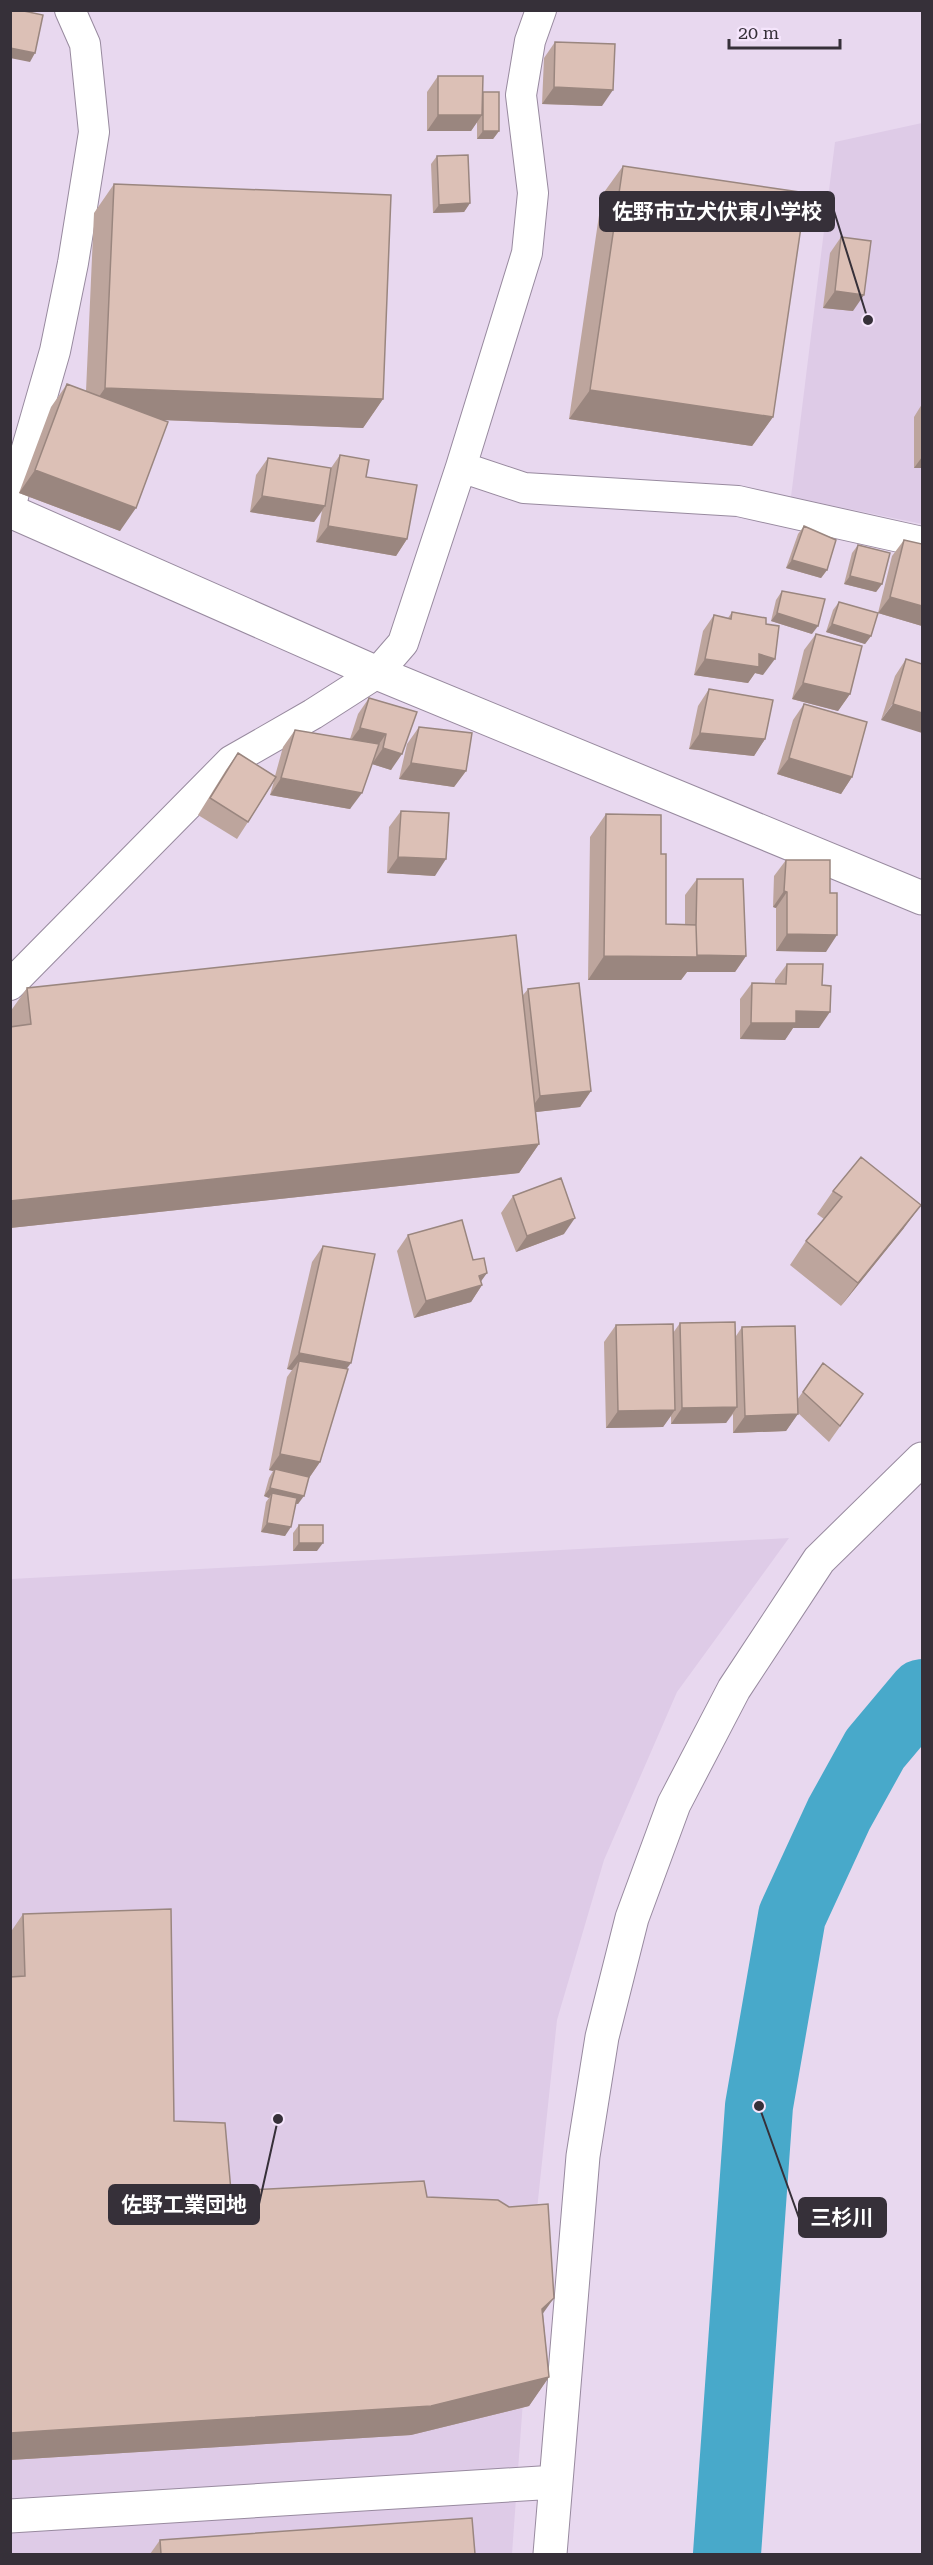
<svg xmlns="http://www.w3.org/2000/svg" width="933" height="2565" viewBox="0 0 933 2565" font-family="'Roboto Serif','Noto Sans JP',serif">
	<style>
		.built { fill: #decbe7 }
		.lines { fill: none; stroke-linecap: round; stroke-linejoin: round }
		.river { stroke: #48a9ca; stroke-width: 68 }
		.street-casing { stroke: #988a9f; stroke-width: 32 }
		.secondary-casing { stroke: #988a9f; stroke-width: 35 }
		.street { stroke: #fff; stroke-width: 30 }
		.secondary { stroke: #fff; stroke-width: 33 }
		.wall { fill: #bda59d }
		.shaded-wall { fill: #9a867f }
		.building { fill: #dcc0b6; stroke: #9a867f; stroke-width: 1.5 }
		.leader { fill: none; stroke: #363039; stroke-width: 2 }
		.callout-dot { fill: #363039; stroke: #f5e5fc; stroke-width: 2 }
		.callout { fill: #363039; stroke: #363039; stroke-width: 2 }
		.callout-label { font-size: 21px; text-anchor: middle; font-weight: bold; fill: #fff }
	</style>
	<rect width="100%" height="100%" fill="#e8d8ef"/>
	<path class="built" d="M922,123V524L791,497L835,142Z
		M789,1538L677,1692L604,1860L557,2020L536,2219L512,2554H11V1579Z"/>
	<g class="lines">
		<path class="river" d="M727,2554L759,2106L792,1916L839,1814L875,1749L922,1693"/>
		<defs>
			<path id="street" d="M461,467L524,488L738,501L922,542
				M10,507L55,351L73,263L94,132L85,44L70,10
				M10,985L231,761L313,714L377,673L403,643L461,467L527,253L533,193L521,95L530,41L541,10"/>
			<path id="secondary" d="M10,511L377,673L922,898
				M556,2482L583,2156L602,2037L632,1918L674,1804L734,1689L819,1560L922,1459
				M10,2516L556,2482L550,2554"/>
		</defs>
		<use href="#street" class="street-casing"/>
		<use href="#secondary" class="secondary-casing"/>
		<use href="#street" class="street"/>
		<use href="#secondary" class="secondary"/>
	</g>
	<path class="wall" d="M555,42L602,106L542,104L544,58Z
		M438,76L482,92L499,131L493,139H477V122L471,131H427V92Z
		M437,156L470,203L464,212L433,213L431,164Z
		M623,166L773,417L752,446L569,419L602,195Z
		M114,184L383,399L363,428L165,420L120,531L19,493L51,407L67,384L86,391L94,213Z
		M841,237L853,311L823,308L830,253Z
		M922,404V468H914V417Z
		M340,455L366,477L407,539L396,556L316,542L322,511L314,522L250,512L256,475L268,458L331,468Z
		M804,526L827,570L821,578L786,568L798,534Z
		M904,540L922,626L878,613L892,556Z
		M858,545L882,584L876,592L844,584L852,553Z
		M782,591L812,634L771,621L776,600Z
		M839,602L871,636L865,644L826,632L833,610Z
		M732,612L763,675L755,673L748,683L694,675L703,631L714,615L728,618Z
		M816,634L850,694L838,711L792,699L804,650Z
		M906,659L922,664L881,720L895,676Z
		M709,689L765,739L754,756L689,749L698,706Z
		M369,698L417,712L391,770L372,764L350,809L270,795L274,781L248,822L237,839L198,815L226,770L238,753L275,776L283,747L295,730L350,739L358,714Z
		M804,704L852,777L841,794L777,774L793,720Z
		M419,727L466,771L454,787L399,779L407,744Z
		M401,811L435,876L387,873L389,827Z
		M606,814L661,854L666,924L685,925V895L697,879L746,956L735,972H687L681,980H588L590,837Z
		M786,860L830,893L826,952L776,951V908L773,907L774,876Z
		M787,964L819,1028H793L785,1040L740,1039V999L752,983H775V980Z
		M27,988L523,995L528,989L591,1091L580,1107L536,1112L539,1144L519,1173L10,1228V1012Z
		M833,1191L904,1228L841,1306L790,1265L806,1241L824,1219L817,1214Z
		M513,1196L564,1234L516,1252L501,1213Z
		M408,1235L473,1260L482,1285L471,1302L414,1318L397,1251Z
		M323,1246L346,1368L320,1462L309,1478L298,1504H295L285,1536L261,1532L266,1502L269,1498L264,1496L269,1478L273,1471L269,1470L287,1377L292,1370L287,1369L312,1262Z
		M680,1323L736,1336L742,1327L797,1400L823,1363L863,1394L829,1442L798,1413L786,1431L733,1433V1414L726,1423L671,1424V1416L663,1427L606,1428L604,1342L616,1325L673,1333Z
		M299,1525L317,1551H293V1533Z
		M23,1914L174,2121L231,2191L427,2197L543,2314L549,2377L529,2406L411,2435L10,2460V1933Z
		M160,2540L475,2554H150Z"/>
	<path class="shaded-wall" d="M10,48L35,53L30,62L10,58Z
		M554,87L613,90L602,106L542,104Z
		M438,115H482L471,131H427Z
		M483,131H499L493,139H477Z
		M470,203L464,212L433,213L439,205Z
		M835,291L864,295L853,311L823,308Z
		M105,388L383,399L363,428L85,417Z
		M590,390L773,417L752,446L569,419Z
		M922,457V468H914Z
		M35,470L136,508L120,531L19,493Z
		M262,496L325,506L314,522L250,512Z
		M328,526L407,539L396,556L316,542Z
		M792,560L827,570L821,578L786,568Z
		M850,576L882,584L876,592L844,584Z
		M890,597L922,606V626L878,613Z
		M777,613L818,626L812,634L771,621Z
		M832,624L871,636L865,644L826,632Z
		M759,654L775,659L763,675L755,673L748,683L694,675L705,659Z
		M803,683L850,694L838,711L792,699Z
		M893,704L922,713V733L881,720Z
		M360,728L386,734L375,750L348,744Z
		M700,733L765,739L754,756L689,749Z
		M383,748L402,754L391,770L372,764Z
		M789,758L852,777L841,794L777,774Z
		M411,763L466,771L454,787L399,779Z
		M281,778L362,793L350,809L270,795Z
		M398,857L446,859L435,876L387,873Z
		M784,891L787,892L776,908L773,907Z
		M787,934L837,935L826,952L776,951Z
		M695,955L746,956L735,972H687L681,980H588L604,956Z
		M796,1011L830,1012L819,1028H793L785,1040L740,1039L751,1023Z
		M591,1091L580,1107L528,1113L540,1096Z
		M539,1144L519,1173L10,1228V1201Z
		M921,1205L904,1228L841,1306L858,1283Z
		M575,1218L564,1234L516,1252L527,1236Z
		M487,1273L477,1287L482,1285L471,1302L414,1318L426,1301Z
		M299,1353L351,1363L339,1379L299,1361L292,1370L287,1369Z
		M737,1407L726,1423L671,1424L682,1408Z
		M675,1410L663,1427L606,1428L618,1411Z
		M798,1414L786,1431L733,1433L745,1416Z
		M280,1454L320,1462L309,1478L275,1469L273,1471L269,1470Z
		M270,1488L304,1496L298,1504L271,1498L272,1493L269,1498L264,1496Z
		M267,1523L291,1527L285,1536L261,1532Z
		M299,1543H323L317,1551H293Z
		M554,2298L534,2326L542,2309Z
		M549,2377L529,2406L411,2435L10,2460V2433Z"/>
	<path class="building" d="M10,10H19L43,15L35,53L10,48Z
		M555,42L615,44L613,90L554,87Z
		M438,76H483L482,115H438Z
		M483,92H499V131H483Z
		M468,155L470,203L439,205L437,156Z
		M623,166L806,193L773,417L590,390Z
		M114,184L391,195L383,399L105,388Z
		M841,237L871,241L864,295L835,291Z
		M67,384L168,422L136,508L35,470Z
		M340,455L369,460L366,477L417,485L407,539L328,526Z
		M268,458L331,468L325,506L262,496Z
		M804,526L836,540L827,570L792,560Z
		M904,540L922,544V606L890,597Z
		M858,545L890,553L882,584L850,576Z
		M782,591L825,599L818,626L777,613Z
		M839,602L878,613L871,636L832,624Z
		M732,612L766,618V624L779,626L775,659L759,654V667L705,659L714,615L731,619Z
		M816,634L862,646L850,694L803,683Z
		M906,659L922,664V713L893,704Z
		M709,689L773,700L765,739L700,733Z
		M369,698L417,712L402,754L383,748L386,734L360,728Z
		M804,704L867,722L852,777L789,758Z
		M419,727L472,733L466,771L411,763Z
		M295,730L379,744L362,793L281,778Z
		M238,753L276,777L248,822L210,798Z
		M401,811L449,813L446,859L398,857Z
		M606,814L661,815V854H666V924L696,925L697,957L604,956Z
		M786,860H830V893H837V935L787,934V892L784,891Z
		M697,879H743L746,956L697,955L696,925Z
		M516,935L539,1144L10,1201V1027L31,1024L27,988Z
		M787,964H823L822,985L831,986L830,1012L796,1011V1023H751L752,983L786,984Z
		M579,983L591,1091L540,1096L528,989Z
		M861,1157L921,1205L858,1283L806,1241L842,1197L833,1191Z
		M561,1178L575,1218L527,1236L513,1196Z
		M462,1220L473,1260L484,1258L487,1273L479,1276L482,1285L426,1301L408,1235Z
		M323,1246L375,1254L351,1363L299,1353Z
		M735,1322L737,1407L682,1408L680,1323Z
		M673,1324L675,1410L618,1411L616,1325Z
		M795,1326L798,1414L745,1416L742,1327Z
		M299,1361L348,1369L320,1462L280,1454Z
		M823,1363L863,1394L840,1426L803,1392Z
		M275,1469L309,1477L304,1496L270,1488Z
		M272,1493L297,1498L291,1527L267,1523Z
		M299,1525H323V1543H299Z
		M171,1909L174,2121L225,2123L231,2191L424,2181L427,2197L498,2200L509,2207L548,2204L554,2298L542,2309L549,2377L431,2406L10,2433V1977L25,1976L23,1914Z
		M472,2518L475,2554H161L160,2540Z"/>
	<path class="leader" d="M868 320L834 211M278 2119L259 2204M759 2106L799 2218"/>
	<g class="callout-dot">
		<circle cx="868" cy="320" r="6"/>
		<circle cx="278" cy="2119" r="6"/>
		<circle cx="759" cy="2106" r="6"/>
	</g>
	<g class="callout">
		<rect x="600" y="192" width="234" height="39" rx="6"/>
		<rect x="109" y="2185" width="150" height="39" rx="6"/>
		<rect x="799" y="2198" width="87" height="39" rx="6"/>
	</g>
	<g class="callout-label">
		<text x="717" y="219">佐野市立犬伏東小学校</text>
		<text x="184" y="2212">佐野工業団地</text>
		<text x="842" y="2225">三杉川</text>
	</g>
	<rect width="933" height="2565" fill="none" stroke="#363039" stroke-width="24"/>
	<path d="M729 39v9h111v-9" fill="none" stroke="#363039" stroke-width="3"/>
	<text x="738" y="39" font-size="18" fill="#363039" stroke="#f5e5fc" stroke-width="4.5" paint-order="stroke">20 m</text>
</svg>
